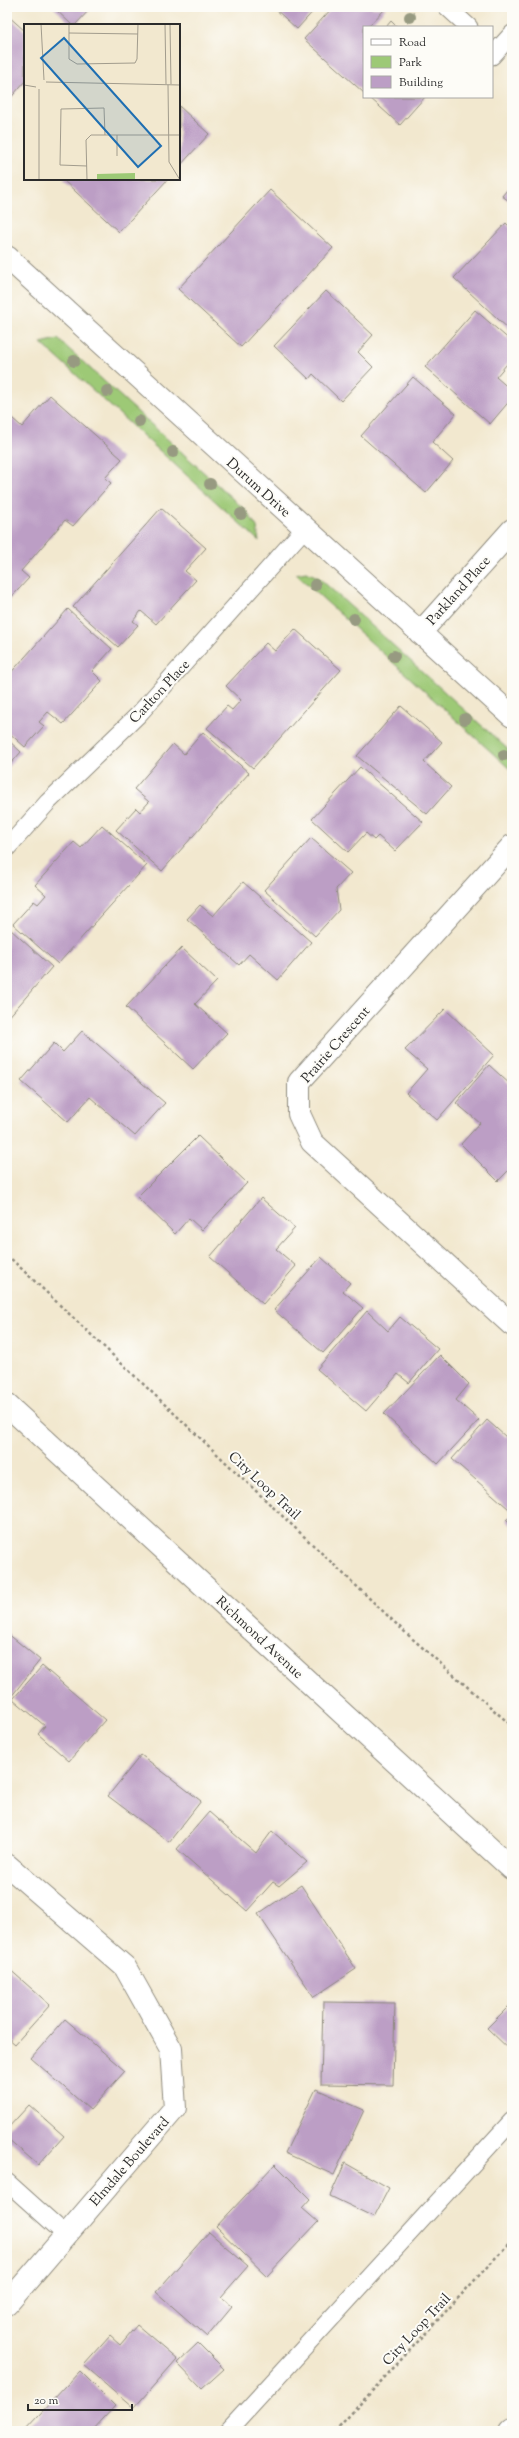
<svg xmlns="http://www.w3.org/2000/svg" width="519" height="2438" viewBox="0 0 519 2438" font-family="'Sorts Mill Goudy',serif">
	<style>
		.green { fill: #9dc976; stroke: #647a50 }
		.building { fill: #bc9ec5 }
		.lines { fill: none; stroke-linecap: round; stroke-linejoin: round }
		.service-casing { stroke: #8e8a7d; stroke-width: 19 }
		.minor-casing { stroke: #8e8a7d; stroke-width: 24 }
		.secondary-casing { stroke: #8e8a7d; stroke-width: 24 }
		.path { stroke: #8e8a7d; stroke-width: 2.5; stroke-dasharray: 3 3; stroke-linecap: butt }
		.service { stroke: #fff; stroke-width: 17 }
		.minor { stroke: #fff; stroke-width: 22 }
		.secondary { stroke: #fff; stroke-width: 22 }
		.tree { fill: #979a81 }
		.labels { text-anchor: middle; stroke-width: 4; stroke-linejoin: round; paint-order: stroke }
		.street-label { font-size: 14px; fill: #2b2b2b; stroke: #fdfcf7 }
		.inset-road { fill: none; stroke: #a29c8d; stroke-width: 1 }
		.view { fill: #1f6fb2; fill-opacity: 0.15; stroke: #1f6fb2; stroke-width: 2 }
		.inset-edge { fill: none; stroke: #2b2b2b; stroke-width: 2 }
	</style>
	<rect width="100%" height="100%" fill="#fdfcf7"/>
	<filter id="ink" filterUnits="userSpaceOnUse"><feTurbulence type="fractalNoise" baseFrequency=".025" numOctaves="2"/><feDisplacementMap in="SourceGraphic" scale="8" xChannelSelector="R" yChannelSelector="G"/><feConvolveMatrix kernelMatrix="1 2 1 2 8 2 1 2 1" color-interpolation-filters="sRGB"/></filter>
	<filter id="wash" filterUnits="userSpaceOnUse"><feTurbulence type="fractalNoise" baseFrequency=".012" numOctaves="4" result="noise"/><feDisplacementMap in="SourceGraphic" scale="16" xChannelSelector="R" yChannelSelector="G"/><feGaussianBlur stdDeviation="0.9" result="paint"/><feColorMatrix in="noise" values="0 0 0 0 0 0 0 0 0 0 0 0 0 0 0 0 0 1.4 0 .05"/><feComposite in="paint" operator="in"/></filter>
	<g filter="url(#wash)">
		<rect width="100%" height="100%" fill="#f2e8cf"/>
		<path class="green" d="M58,339L247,512L257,527L259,541L41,343Z
			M306,572L318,577L512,753V771L296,574Z"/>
		<g id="blocks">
			<path class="building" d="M53,7H92L75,25H72Z
				M273,7H317L297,29Z
				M333,7L386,8L368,27H364V93L304,39Z
				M7,15L25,31V81L9,100Z
				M391,21L397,27H386Z
				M369,97H425L400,125Z
				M179,106L209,134L179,167Z
				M62,179H168L119,232Z
				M512,184V203L502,196Z
				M270,190L333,248L241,347L178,289Z
				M506,223L512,229V332L454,278Z
				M326,291L373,335L358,352L373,367L341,401L313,374L309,379L274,346Z
				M475,310L512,342V358L496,377L512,391V398L490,424L425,367Z
				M413,377L456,414L432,442L453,461L426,493L361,436Z
				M50,395L122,459L105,478L111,483L73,526L65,520L21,571L29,578L7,602V424L12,418L22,427Z
				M161,508L206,548L185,571L196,580L156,624L141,611L133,621L138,625L118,647L73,607Z
				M68,609L112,649L92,671L102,681L63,724L48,712L39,722L44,726L25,747L7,731V677Z
				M295,629L341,670L253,768L207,728L227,706L232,710L241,700L226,686L266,643L275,651Z
				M401,706L442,742L424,762L451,787L427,814L357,756Z
				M203,732L249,773L162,871L116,830L136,808L140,812L149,802L134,789L173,744L184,754Z
				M7,739L21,752L7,768Z
				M360,767L423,822L395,851L378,836L374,840L366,833L348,852L312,819Z
				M102,825L147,865L58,964L13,924L34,901L38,904L46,895L35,885L74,842L81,848Z
				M311,838L351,873L336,889L339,910L315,936L264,890Z
				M243,882L311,942L278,980L249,954L239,965L187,919L200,905L213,916Z
				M10,929L52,967L7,1019V933Z
				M182,948L217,981L195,1004L227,1033L193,1069L126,1007Z
				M445,1009L494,1055L437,1120L406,1093L427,1069L405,1050Z
				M82,1031L165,1103L135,1136L90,1097L68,1122L21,1081L54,1043L63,1052Z
				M489,1065L512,1086V1167L498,1181L461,1144L480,1123L456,1103Z
				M198,1136L247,1183L202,1230L189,1218L175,1234L137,1197Z
				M261,1198L295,1228L276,1249L296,1266L263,1304L210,1257Z
				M321,1257L350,1283L343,1291L363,1308L323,1353L274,1310Z
				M367,1311L388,1331L400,1317L438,1349L409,1383L398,1374L366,1411L317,1369Z
				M440,1355L469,1384L456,1400L479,1420L438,1464L384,1414Z
				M487,1420L506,1437L512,1431V1506L509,1509L452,1459Z
				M512,1515V1526L506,1520Z
				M7,1633L40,1660L11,1697L7,1693Z
				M42,1666L105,1720L69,1761L38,1734L45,1726L13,1699Z
				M141,1755L201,1801L169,1842L108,1796Z
				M209,1812L256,1853L272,1831L307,1862L279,1886L273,1882L247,1911L177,1849Z
				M301,1885L356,1969L314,1997L258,1914Z
				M7,1967L50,2005L15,2044L7,2037Z
				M323,2002L395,2003L393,2085L321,2084Z
				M512,2003V2052L487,2028Z
				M65,2019L125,2071L90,2110L31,2058Z
				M316,2089L364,2110L334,2175L285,2153Z
				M29,2105L64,2136L38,2165L7,2138V2129Z
				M345,2163L389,2188L374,2217L330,2196Z
				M275,2164L310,2199L302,2208L318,2222L267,2276L216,2227Z
				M209,2232L248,2266L221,2297L232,2307L207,2337L156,2292Z
				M137,2325L177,2359L134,2408L84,2365L110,2336L120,2345Z
				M198,2343L224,2369L202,2389L177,2363Z
				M80,2371L115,2406L92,2431H24Z"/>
		</g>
	</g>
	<g filter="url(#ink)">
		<use href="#blocks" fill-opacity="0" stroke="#8e8a7d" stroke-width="1"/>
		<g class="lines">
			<defs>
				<path id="service" d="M447,7L469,27
					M492,56L512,34
					M7,848L48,802L138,715L305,528
					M7,2182L66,2235
					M228,2431L512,2121"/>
				<path id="minor" d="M7,257L512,716
					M420,633L512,530
					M512,846L299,1082V1114L312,1142L512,1325
					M7,1865L125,1967L171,2049L175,2108L7,2304"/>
				<path id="secondary" d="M7,1405L512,1869
					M510,2431L512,2429"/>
			</defs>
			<use href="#service" class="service-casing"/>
			<use href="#minor" class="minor-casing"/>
			<use href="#secondary" class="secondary-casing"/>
			<path class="path" d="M7,1255L407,1634L512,1726
				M335,2431L512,2240"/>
			<use href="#service" class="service"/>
			<use href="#minor" class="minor"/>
			<use href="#secondary" class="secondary"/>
		</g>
		<g class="tree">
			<circle cx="410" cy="17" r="6"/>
			<circle cx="74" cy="361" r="6"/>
			<circle cx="107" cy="391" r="6"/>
			<circle cx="139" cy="421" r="6"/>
			<circle cx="173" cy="452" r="6"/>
			<circle cx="210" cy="484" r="6"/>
			<circle cx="241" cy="514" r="6"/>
			<circle cx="315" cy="585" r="6"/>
			<circle cx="354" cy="619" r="6"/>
			<circle cx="394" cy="656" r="6"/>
			<circle cx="465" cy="719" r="6"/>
			<circle cx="504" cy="755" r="6"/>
		</g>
	</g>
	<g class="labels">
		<g class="street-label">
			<text transform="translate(259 487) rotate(42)" y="5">Durum Drive</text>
			<text transform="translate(458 590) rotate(-48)" y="5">Parkland Place</text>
			<text transform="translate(159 691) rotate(-47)" y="5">Carlton Place</text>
			<text transform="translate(335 1044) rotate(-49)" y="5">Prairie Crescent</text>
			<text transform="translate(265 1485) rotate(43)" y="5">City Loop Trail</text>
			<text transform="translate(260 1637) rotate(43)" y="5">Richmond Avenue</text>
			<text transform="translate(129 2161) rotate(-49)" y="5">Elmdale Boulevard</text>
			<text transform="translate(416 2329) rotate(-47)" y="5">City Loop Trail</text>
		</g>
	</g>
	<g transform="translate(24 24)">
		<rect width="156" height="156" fill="#f2e8cf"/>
		<path d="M111,149V156H73V150Z" fill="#9dc976"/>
		<path class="inset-road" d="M17,0L20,56M45,0V35L53,40L111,39L113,35L114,0M141,0L142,60M146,0L147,60M45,9L114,10M22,58L156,61M0,61L12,63M144,61L145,138L156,156M15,65V156M93,132V111M63,142L36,141L37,85L80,84L81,111M63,156L62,116L67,111H156"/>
		<path class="view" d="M40,14L137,122L114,143L17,34Z"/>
		<rect width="156" height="156" class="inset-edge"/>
	</g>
	<rect width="519" height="2438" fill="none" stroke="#fdfcf7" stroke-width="24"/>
	<rect x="363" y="26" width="130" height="72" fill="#fdfcf7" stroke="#a9a8a5"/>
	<rect x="371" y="39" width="20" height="6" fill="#ffffff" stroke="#a9a8a5"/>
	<text x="399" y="46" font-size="12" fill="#2b2b2b">Road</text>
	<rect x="371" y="56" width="20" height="12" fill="#9dc976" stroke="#a9a8a5"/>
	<text x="399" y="66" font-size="12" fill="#2b2b2b">Park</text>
	<rect x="371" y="76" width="20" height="12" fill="#bc9ec5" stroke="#a9a8a5"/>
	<text x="399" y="86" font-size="12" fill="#2b2b2b">Building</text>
	<path d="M28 2404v6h104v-6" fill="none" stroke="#2b2b2b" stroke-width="2"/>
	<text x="34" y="2404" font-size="12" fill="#2b2b2b" stroke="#fdfcf7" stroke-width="3" paint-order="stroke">20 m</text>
</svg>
